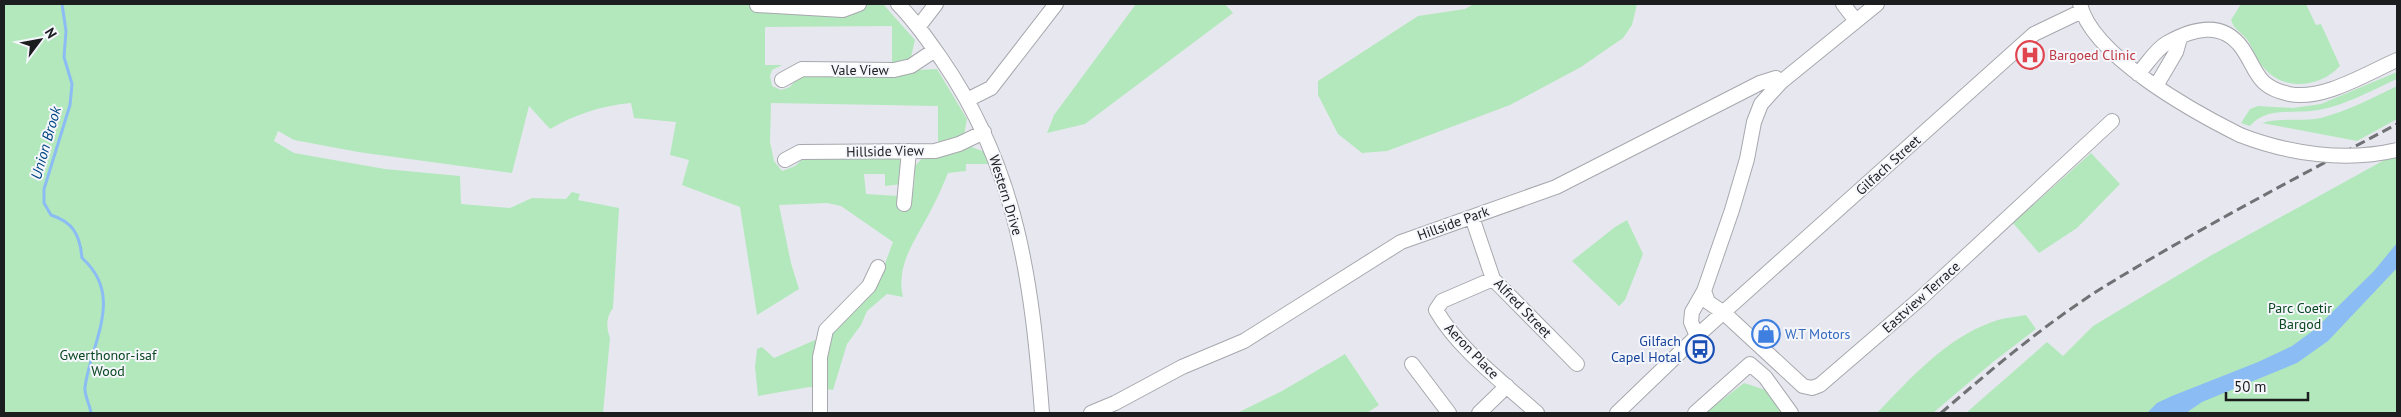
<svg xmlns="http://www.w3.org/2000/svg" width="2401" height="417" viewBox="0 0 2401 417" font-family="'PT Sans',sans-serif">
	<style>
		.green { fill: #b3e8bc }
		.water { fill: #8bbcf4 }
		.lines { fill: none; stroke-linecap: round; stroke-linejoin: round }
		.stream { stroke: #8bbcf4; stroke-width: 3 }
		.minor-casing { stroke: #a7a8ae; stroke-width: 16 }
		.minor { stroke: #fff; stroke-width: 14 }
		.rail { stroke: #707175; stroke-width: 3; stroke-dasharray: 10 5; stroke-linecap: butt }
		.minor-bridge-casing { stroke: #a7a8ae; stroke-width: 16; stroke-linecap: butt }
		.minor-bridge { stroke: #fff; stroke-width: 14 }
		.labels { text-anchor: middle; stroke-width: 4; stroke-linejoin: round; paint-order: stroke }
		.health-label { font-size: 14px; fill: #be3a42; stroke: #f5f6fc; text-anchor: start }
		.street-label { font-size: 14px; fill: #1c1d1f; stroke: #f5f6fc }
		.park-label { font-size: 14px; fill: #0a4820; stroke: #f5f6fc }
		.shop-label { font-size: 14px; fill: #366cbe; stroke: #f5f6fc; text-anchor: start }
		.transit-label { font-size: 14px; fill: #164399; stroke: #f5f6fc; text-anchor: end }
		.water-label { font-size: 15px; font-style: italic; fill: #004683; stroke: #f5f6fc }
	</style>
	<rect width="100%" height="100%" fill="#e7e8ef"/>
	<path class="green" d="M4,4H753L846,14L867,5L883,4L915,40L911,57L904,63L892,64V26L765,27V65H782L772,70L770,76L772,86L781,90L790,87L799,76L937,69L967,119L964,135L938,142V106L771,103L770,142L774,161L782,171L795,166L808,154H894L902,160V184L885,186V174H864L866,194L899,196L914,188L915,166L926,154L952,153L969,146L985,152L990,164H966V171L948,173C943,185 938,197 932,208C918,237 895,263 903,297L887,294L867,311L861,325L847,344L833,390L809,387L758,396L755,367L757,349L762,347L774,358L815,340L827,347L831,330L880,277L893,242L841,206L827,203L779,205L791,263L799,289L757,315L740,207L682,185L689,160L670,155L676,122L634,118L631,103C601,106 576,114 550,129L529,106L512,173L358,152L294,140L278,131L274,141L294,153L385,169L460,176L461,204L510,208L532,198L566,199L572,192L580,194L578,200L619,208L613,308C606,317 606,327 610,338L603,413H4Z
		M1136,4H1225L1233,13L1085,124L1047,133L1054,115Z
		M1474,4H1637L1632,25L1623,38L1581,67L1510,105L1387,151L1362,153L1338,134L1318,95V81L1418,16L1465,9Z
		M2241,4H2306L2316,25L2321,24L2340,66C2321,87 2284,92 2264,68C2256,60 2254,50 2248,41C2243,33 2234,30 2231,20Z
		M2397,72V79C2370,91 2341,108 2311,111C2289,113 2265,108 2250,126L2241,123L2250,109L2258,106L2293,108L2321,104Z
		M2397,86V119L2357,141L2262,123C2281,117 2301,122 2321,118C2347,111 2373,98 2397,86Z
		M2091,153L2120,184L2077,228L2039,253L2013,223Z
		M2397,153V413H1966L2047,342L2063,356L2093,326L2210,256Z
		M1627,220L1643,254L1625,300L1619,306L1572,261L1615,227Z
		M2026,315L2036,329L1993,362L1933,413H1877C1911,378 1945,339 1992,322C2002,318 2015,317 2026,315Z
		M1345,354L1379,405L1367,413H1237L1282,391Z
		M1744,383L1769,391L1785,413H1705Z"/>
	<path class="water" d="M2397,243V268L2328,341L2297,363L2202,402L2186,413H2147L2157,403L2172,396L2258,362L2292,346L2314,330L2374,271Z"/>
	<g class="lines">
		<path class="stream" d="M62,4L66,31L64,57L72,84L70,105L44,189V203L51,215C73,222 80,235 82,258C125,296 91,342 85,387C84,395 90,405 91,413"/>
		<defs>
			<path id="minor" d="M898,4C915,21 928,40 942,60C1018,170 1032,283 1042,413
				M1843,4L1856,21
				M2080,4C2092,56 2194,112 2240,135
				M757,5L843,10L859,4
				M919,26L936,4
				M2138,74C2147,64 2156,49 2167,43C2192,29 2222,20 2242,48C2258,71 2256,87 2289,94C2323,101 2367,73 2397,60
				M782,80L802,69L894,70L911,66L935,50
				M2156,86L2176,52L2180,38
				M967,100L991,88L1056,4
				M785,160L800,152L935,151L959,144L984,132
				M904,204L909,151
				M1472,217L1493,279L1577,364
				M1493,279L1442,301L1436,310C1458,349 1504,383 1537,413
				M1704,291L1708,302L1724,313L1803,386L1812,388L1820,385L1921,298L2112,121
				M1697,336L1691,322L1692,312L1704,291L1732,210L1747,159L1754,122L1761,104L1781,82L1877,4
				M1412,364L1449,413
				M820,413V357L826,330L869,286L878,267
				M1091,413L1115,403L1182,367L1244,341L1401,242L1556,187L1760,83L1776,78L1781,82
				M1479,413L1507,386
				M1617,413L1697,336L2034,34L2082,11
				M1695,413L1750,364L1765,377L1791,413"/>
		</defs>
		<use href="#minor" class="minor-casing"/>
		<use href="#minor" class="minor"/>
		<path class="rail" d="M1941,413C1992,369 2045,324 2102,288C2198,229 2298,177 2397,124"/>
		<defs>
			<path id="minor-bridge" d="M2240,135C2289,154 2345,162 2397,150"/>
		</defs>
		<use href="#minor-bridge" class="minor-bridge-casing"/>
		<use href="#minor-bridge" class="minor-bridge"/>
	</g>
	<defs>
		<symbol id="hospital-ring" viewBox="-11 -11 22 22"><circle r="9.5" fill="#f5f6fc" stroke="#e0444e" stroke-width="1.5"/><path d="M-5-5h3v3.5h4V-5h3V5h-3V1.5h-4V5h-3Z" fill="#e0444e"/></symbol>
		<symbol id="shop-ring" viewBox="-11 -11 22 22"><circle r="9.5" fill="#f5f6fc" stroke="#3f7fe0" stroke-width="1.5"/><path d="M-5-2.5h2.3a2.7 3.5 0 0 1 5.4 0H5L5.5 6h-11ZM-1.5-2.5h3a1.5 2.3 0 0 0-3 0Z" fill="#3f7fe0"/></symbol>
		<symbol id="bus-ring" viewBox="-11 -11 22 22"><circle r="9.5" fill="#f5f6fc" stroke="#1a4fb4" stroke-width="1.5"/><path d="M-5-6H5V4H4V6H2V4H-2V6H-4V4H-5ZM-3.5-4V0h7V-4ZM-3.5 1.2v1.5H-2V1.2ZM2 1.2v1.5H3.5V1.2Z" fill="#1a4fb4"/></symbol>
	</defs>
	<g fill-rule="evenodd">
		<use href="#hospital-ring" x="2014" y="39" width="32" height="32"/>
		<use href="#shop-ring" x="1750" y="318" width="32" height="32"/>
		<use href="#bus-ring" x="1684" y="333" width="32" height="32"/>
	</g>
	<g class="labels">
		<g class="health-label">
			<text x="2049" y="60">Bargoed Clinic</text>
		</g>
		<g class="street-label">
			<text x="860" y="75">Vale View</text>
			<text transform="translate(885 151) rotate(-1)" y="5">Hillside View</text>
			<text transform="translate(1888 165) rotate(-42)" y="5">Gilfach Street</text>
			<text transform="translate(1006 195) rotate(73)" y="5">Western Drive</text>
			<text transform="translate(1453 223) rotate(-20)" y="5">Hillside Park</text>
			<text transform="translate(1921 297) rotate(-42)" y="5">Eastview Terrace</text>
			<text transform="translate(1523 308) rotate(46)" y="5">Alfred Street</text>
			<text transform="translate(1472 351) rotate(46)" y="5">Aeron Place</text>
		</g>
		<g class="park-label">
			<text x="2300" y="313">Parc Coetir<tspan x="2300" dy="16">Bargod</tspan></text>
			<text x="108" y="360">Gwerthonor-isaf<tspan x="108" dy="16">Wood</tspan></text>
		</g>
		<g class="shop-label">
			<text x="1785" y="339">W.T Motors</text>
		</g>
		<g class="transit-label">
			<text x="1681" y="346">Gilfach<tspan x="1681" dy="16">Capel Hotal</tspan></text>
		</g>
		<g class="water-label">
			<text transform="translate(46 143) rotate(-74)" y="5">Union Brook</text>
		</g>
	</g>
	<rect width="2401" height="417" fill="none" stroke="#1c1d1f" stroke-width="10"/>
	<g transform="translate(40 40) rotate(58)" stroke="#f5f6fc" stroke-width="4" paint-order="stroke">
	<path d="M0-4L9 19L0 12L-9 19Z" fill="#1c1d1f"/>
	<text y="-8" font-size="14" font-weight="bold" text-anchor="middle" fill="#1c1d1f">N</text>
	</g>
	<path d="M2226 392v8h82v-8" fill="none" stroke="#1c1d1f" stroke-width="2.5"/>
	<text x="2234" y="392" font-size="15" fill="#1c1d1f" stroke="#f5f6fc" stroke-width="4" paint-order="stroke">50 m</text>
</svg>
